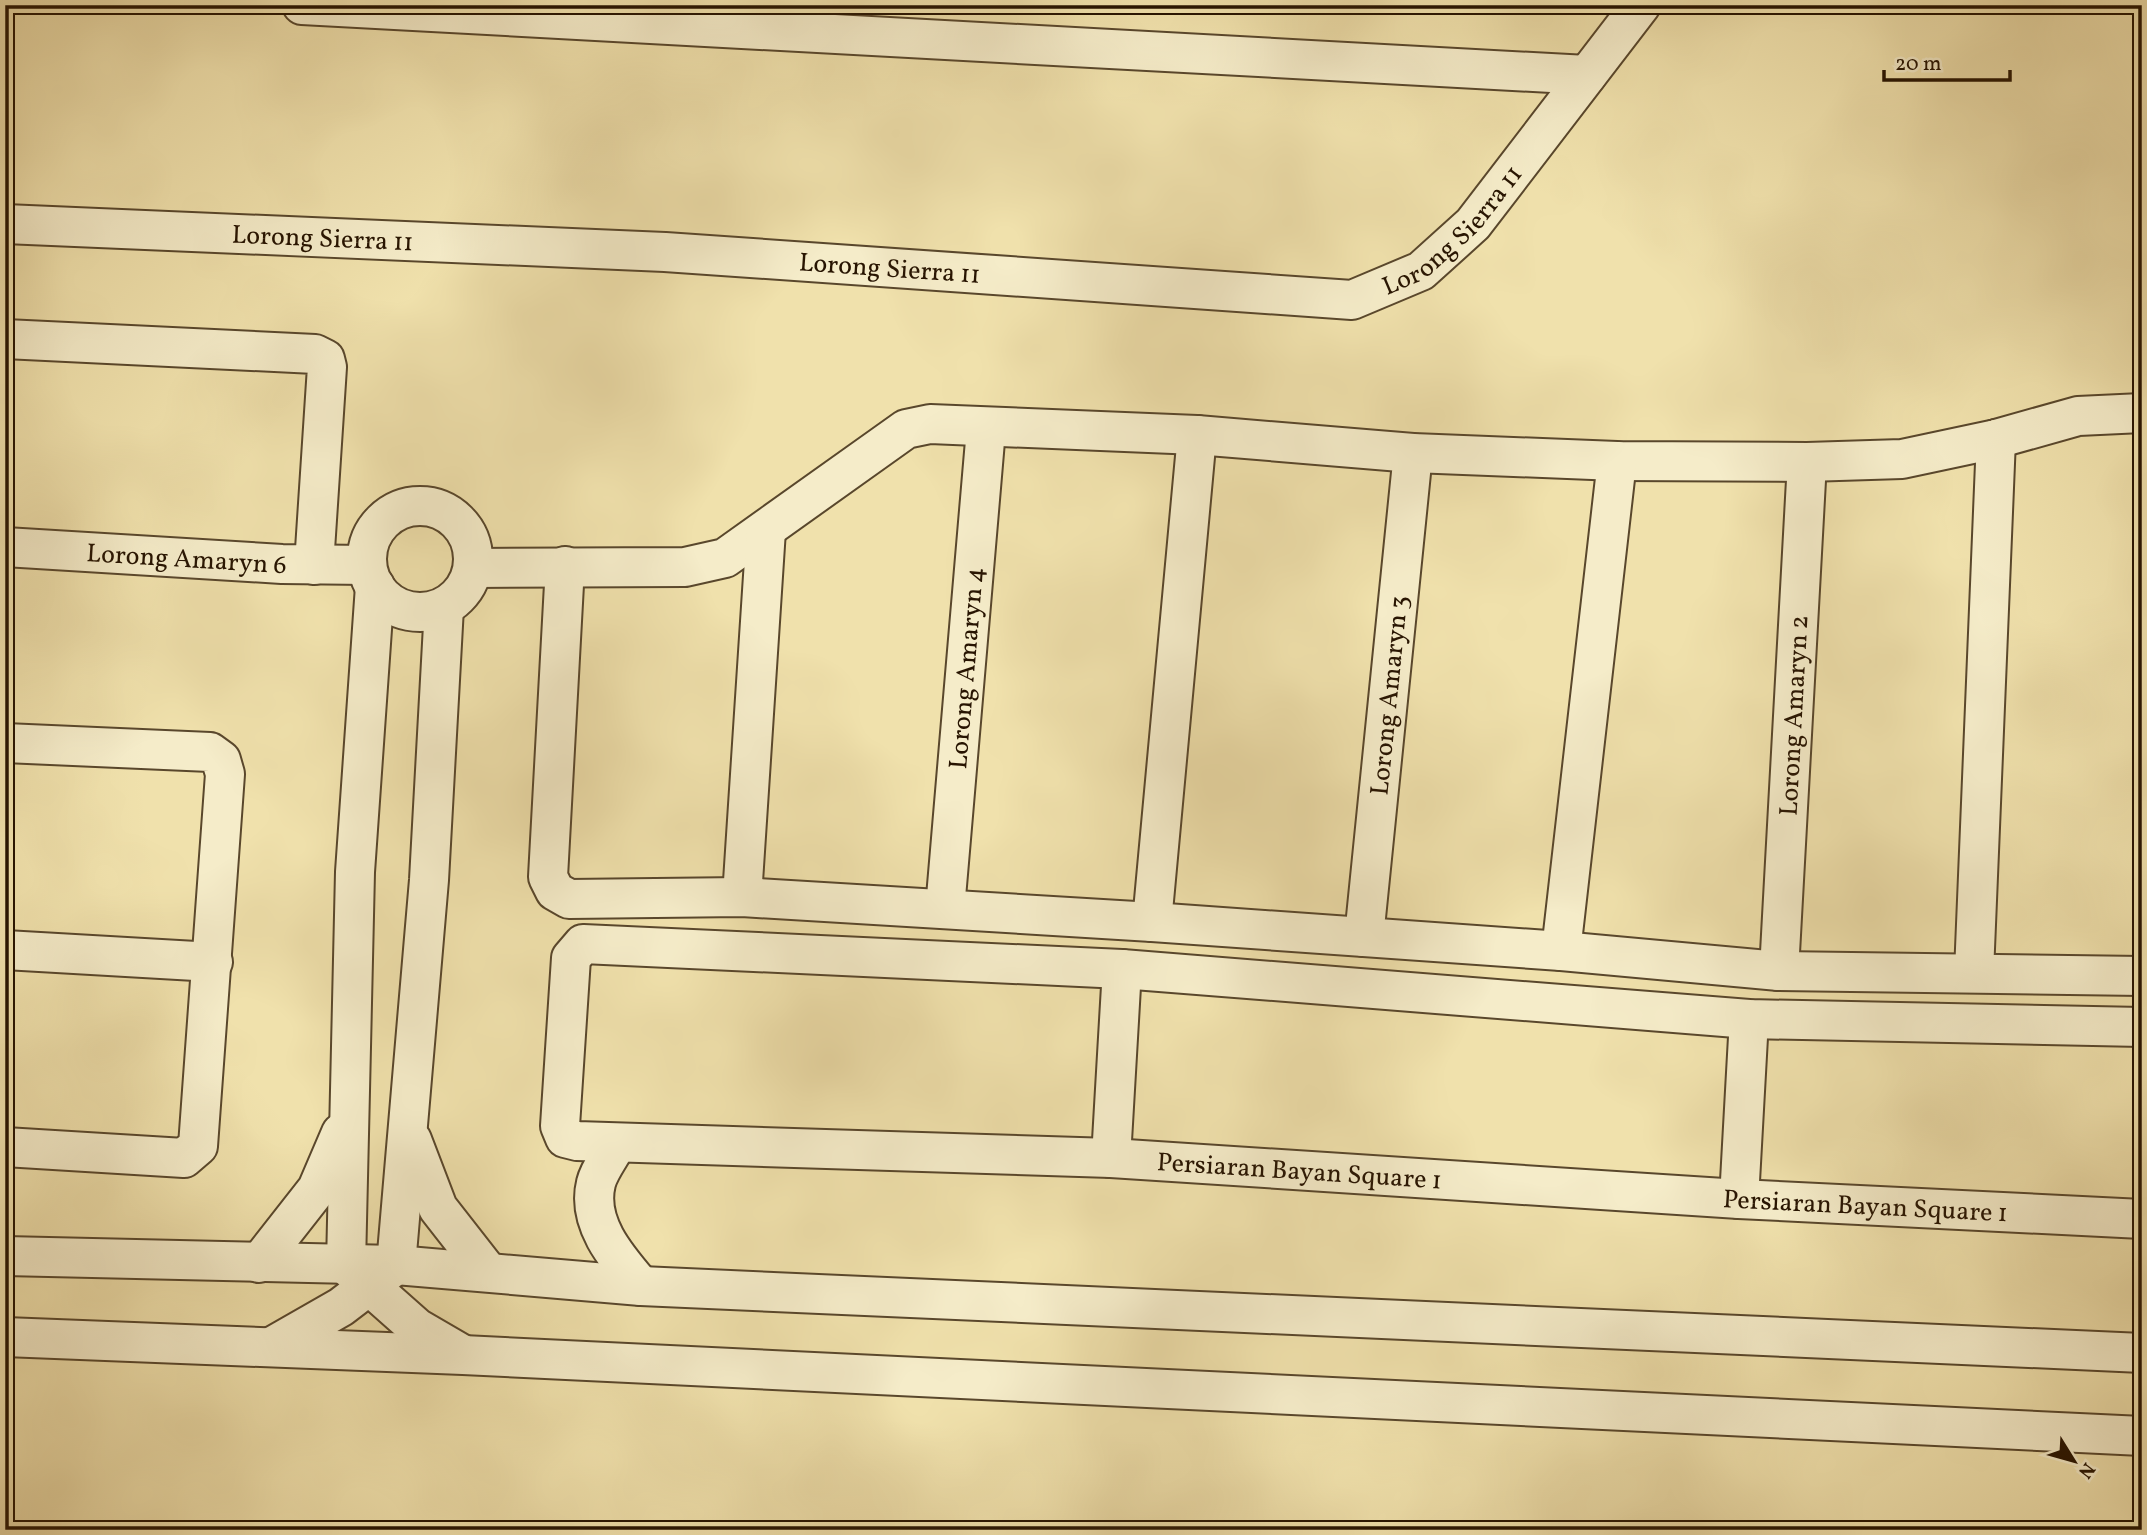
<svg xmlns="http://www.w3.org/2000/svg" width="2147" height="1535" viewBox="0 0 2147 1535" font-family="Vollkorn,serif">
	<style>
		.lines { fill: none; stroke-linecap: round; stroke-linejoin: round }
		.minor-casing { stroke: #59472c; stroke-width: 42 }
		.minor { stroke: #f5ecc9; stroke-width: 38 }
		.labels { text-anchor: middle; stroke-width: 7; stroke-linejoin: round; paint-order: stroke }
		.street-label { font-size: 26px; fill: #271401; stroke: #f5ecc9 }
	</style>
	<rect width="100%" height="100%" fill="#f0e1ac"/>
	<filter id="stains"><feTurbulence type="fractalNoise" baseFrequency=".00286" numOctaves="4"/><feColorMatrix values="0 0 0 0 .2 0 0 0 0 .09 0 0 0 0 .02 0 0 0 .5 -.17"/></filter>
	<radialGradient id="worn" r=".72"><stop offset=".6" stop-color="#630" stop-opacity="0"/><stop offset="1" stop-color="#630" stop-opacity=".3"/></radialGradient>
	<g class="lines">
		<defs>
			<g id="minor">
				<path d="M302,5L1587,75"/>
				<path id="s1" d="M5,224L665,252L1352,300L1421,271L1473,224L1641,5"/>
				<path d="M5,339L315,354L325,359L327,367L314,565"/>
				<circle cx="420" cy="559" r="53"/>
				<path id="s2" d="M5,547L282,564L367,565"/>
				<path d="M565,566L548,877L555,891L569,899L742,897L1152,922L1561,951L1779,971L2142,976"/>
				<path d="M474,568L685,567L725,558L906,429L930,424L1197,435L1413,453L1617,461L1807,462L1902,459L1996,439L2078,416L2142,413"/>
				<path d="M375,586L355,872L346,1265L417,1328L460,1353"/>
				<path d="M5,743L210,752L221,760L225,774L198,1146L184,1158L5,1147"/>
				<path d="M742,897L766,530"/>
				<path id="s3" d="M945,909L986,429"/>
				<path d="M1152,922L1197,435"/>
				<path id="s4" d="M1364,937L1413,453"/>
				<path d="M5,950L213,962"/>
				<path d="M1561,951L1617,461"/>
				<path id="s5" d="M1779,971L1807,462"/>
				<path d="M1974,973L1996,439"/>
				<path id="s6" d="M2142,1027L1749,1019L1122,969L583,944L571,958L560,1126L565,1138L577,1141L1111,1158L1739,1199L2142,1219"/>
				<path d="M412,1140L438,1208L488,1272"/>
				<path d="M617,1143C611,1155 599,1170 596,1183C586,1223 617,1258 641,1286"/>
				<path d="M1111,1158L1122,969"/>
				<path d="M1739,1199L1749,1019"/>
				<path d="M5,1256L396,1265L641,1286L2142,1353"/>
				<path d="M259,1263L317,1189L341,1133"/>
				<path d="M5,1337L463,1355L2142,1436"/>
				<path d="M271,1347L341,1307L396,1265L429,880L444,607"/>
			</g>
		</defs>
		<use href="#minor" class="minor-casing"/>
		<use href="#minor" class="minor"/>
	</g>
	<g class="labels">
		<g class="street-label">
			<text dy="9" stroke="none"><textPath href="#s1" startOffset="1474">Lorong Sierra 11</textPath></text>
			<text dy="9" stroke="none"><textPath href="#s1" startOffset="318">Lorong Sierra 11</textPath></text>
			<text dy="9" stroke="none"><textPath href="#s1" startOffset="886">Lorong Sierra 11</textPath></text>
			<text dy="9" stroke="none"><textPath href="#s2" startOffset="182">Lorong Amaryn 6</textPath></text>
			<text dy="9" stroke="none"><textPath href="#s3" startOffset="242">Lorong Amaryn 4</textPath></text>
			<text dy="9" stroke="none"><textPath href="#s4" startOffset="243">Lorong Amaryn 3</textPath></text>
			<text dy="9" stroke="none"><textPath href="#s5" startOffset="256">Lorong Amaryn 2</textPath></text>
			<text dy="9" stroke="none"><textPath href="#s6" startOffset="2497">Persiaran Bayan Square 1</textPath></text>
			<text dy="9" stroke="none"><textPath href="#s6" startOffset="3064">Persiaran Bayan Square 1</textPath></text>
		</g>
	</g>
	<rect width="2147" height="1535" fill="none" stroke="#f0e1ac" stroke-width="28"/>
	<rect x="7" y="7" width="2133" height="1521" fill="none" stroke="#271401" stroke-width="3.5"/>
	<rect x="14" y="14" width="2119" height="1507" fill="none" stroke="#271401" stroke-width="2"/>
	<g transform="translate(2074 1461) rotate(127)" stroke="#f5ecc9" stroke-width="5" paint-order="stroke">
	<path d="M0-5L12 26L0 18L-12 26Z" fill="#271401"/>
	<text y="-10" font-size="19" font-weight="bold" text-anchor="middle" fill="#271401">N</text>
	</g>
	<path d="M1884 70v10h126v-10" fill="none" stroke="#271401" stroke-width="3.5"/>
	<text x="1895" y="70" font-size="21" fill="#271401" stroke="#f5ecc9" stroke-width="5" paint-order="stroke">20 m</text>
	<rect width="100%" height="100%" filter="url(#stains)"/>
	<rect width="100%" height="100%" fill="url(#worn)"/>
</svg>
